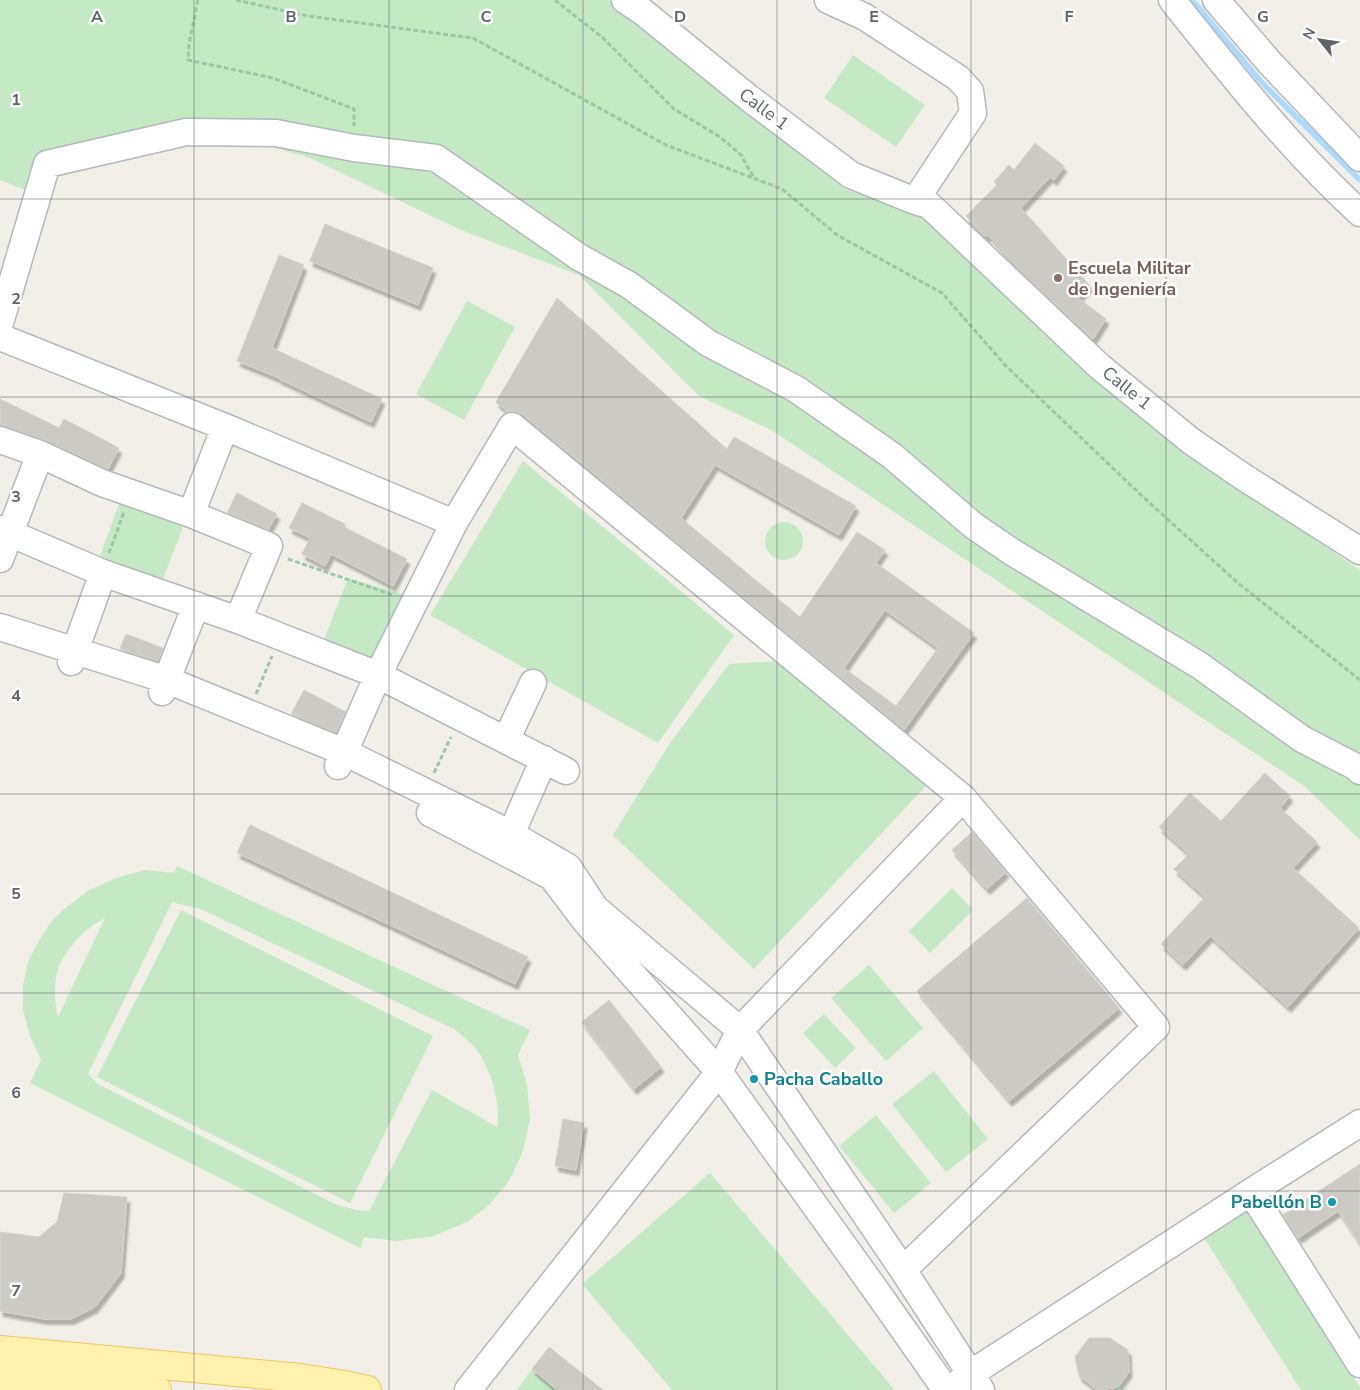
<svg xmlns="http://www.w3.org/2000/svg" width="1360" height="1390" viewBox="0 0 1360 1390" font-family="'Nunito Sans',sans-serif">
	<style>
		.green { fill: #c5e8c5; fill-rule: evenodd }
		.lines { fill: none; stroke-linecap: round; stroke-linejoin: round }
		.stream { stroke: #aadaff; stroke-width: 5.5 }
		.building { fill: #cccac5; stroke: #d6d1c6; fill-rule: evenodd; filter: url(#shadow) }
		.minor-casing { stroke: #b5b8bc; stroke-width: 29 }
		.major-casing { stroke: #f2c960; stroke-width: 30 }
		.path { stroke: #9cc7a9; stroke-width: 3; stroke-dasharray: 5 2.5; stroke-linecap: butt }
		.minor { stroke: #fff; stroke-width: 26 }
		.major { stroke: #fff2af; stroke-width: 28 }
		.grid { fill: none; stroke: #5f6368; stroke-width: 1; stroke-opacity: 0.55 }
		.education-dot { fill: #8d6e63; stroke: #fff; stroke-width: 2 }
		.culture-dot { fill: #0f9aa8; stroke: #fff; stroke-width: 2 }
		.labels { text-anchor: middle; stroke-width: 5; stroke-linejoin: round; paint-order: stroke }
		.street-label { font-size: 18px; fill: #5f6368; stroke: #fff }
		.education-label { font-size: 18px; font-weight: bold; fill: #785e54; stroke: #fff; text-anchor: start }
		.culture-label { font-size: 18px; font-weight: bold; fill: #0d838f; stroke: #fff; text-anchor: start }
		.grid-label { font-size: 16px; text-anchor: middle; font-weight: bold; fill: #5f6368; stroke: #fff; stroke-width: 5; stroke-linejoin: round; paint-order: stroke }
	</style>
	<defs>
		<filter id="shadow"><feDropShadow dx="3" dy="5.5" stdDeviation="1" flood-color="#0004"/></filter>
	</defs>
	<rect width="100%" height="100%" fill="#f1efe8"/>
	<path class="green" d="M0,0H609L633,16L847,190L915,213L942,232L1191,455L1360,570V840L1304,786L773,431L699,396L579,275L461,230L310,158L260,143L180,144L49,179L35,194L0,180Z
		M853,55L925,105L896,147L824,98Z
		M467,301L515,327L464,420L416,394Z
		M523,461L734,635L658,743L430,615Z
		M120,501L184,524L162,582L99,559Z
		M765 541a19 19 0 1 1 38 0a19 19 0 1 1-38 0Z
		M348,578L405,595L375,662L322,645Z
		M781,661L802,677L926,786L754,969L613,835L668,746L729,664Z
		M177,866L530,1030L518,1055L527,1085L530,1119L523,1151L509,1181L489,1205L467,1222L434,1236L397,1241L364,1237L360,1248L30,1083L41,1060L30,1036L23,1010V985L28,962L37,944L50,923L63,910L89,890L119,877L145,870L174,873ZM172,902L203,910L454,1029C461,1035 471,1042 477,1050C491,1070 501,1103 497,1127L432,1090L369,1211L356,1210L337,1205L98,1084L88,1074ZM105,918L58,1017C55,1005 54,990 56,977C60,954 84,928 105,918Z
		M952,888L973,910L930,953L909,931Z
		M181,910L433,1036L350,1203L97,1077Z
		M869,965L923,1028L886,1061L831,998Z
		M824,1014L856,1048L835,1068L803,1033Z
		M934,1071L988,1139L946,1172L892,1104Z
		M876,1115L931,1183L894,1213L839,1146Z
		M710,1173L894,1389L892,1390H672L582,1284Z
		M1247,1210L1360,1387V1390H1301L1204,1238Z
		M532,1369L557,1390H517Z"/>
	<g class="lines">
		<path class="stream" d="M1192,0L1263,84L1360,180"/>
	</g>
	<path class="building" d="M1035,143L1064,166L1054,180L1050,177L1021,208L1090,286L1078,298L1106,319L1093,339L1030,280L988,235L986,237L966,216L997,185L994,182L1009,165L1014,170Z
		M325,224L433,268L418,305L310,261Z
		M279,255L304,265L272,348L382,399L371,422L279,379V378L237,361Z
		M557,298L727,449L734,437L856,506L839,535L715,465L681,518L800,617L857,532L885,550L876,563L974,633L904,730L522,414L514,411L508,412L496,402ZM885,610L938,648L896,706L844,668Z
		M0,399L59,428L64,419L119,448L108,469L45,440L5,426L0,425Z
		M237,493L277,514L268,530L227,513Z
		M302,503L345,524L344,527L407,559L393,586L331,554L325,566L302,554L310,538L289,528Z
		M126,634L163,648L158,661L120,649Z
		M304,690L346,712L336,733L291,714Z
		M1265,773L1290,796L1280,808L1317,842L1293,868L1359,928L1288,1007L1210,936L1183,965L1161,944L1205,897L1174,869L1189,854L1159,827L1190,793L1221,821Z
		M250,825L528,957L515,984L237,853Z
		M972,832L1006,872L987,889L952,850Z
		M1027,898L1119,1008L1009,1101L917,991Z
		M609,1000L661,1067L634,1089L582,1022Z
		M563,1119L584,1123L576,1170L555,1166Z
		M1360,1164V1244L1338,1211L1298,1238L1283,1215Z
		M64,1193L127,1197L121,1273L95,1307L71,1319H45L0,1311V1232L39,1237L57,1222Z
		M1089,1338H1110L1128,1350L1129,1372L1118,1387L1098,1390L1079,1376L1075,1357Z
		M549,1347L603,1390H557L532,1369Z"/>
	<g class="lines">
		<defs>
			<path id="minor" d="M625,0L643,12L749,98L851,175L915,201L929,205L1099,366L1191,441L1242,476L1360,551
				M828,0L865,17L958,78L970,91L973,113L915,201
				M1172,0C1231,74 1290,149 1360,213
				M1216,0L1270,63L1360,158
				M0,323L47,164L186,132L276,133L354,148L436,158L579,257L629,285L708,343L796,389L891,455L974,526L1012,552L1199,665L1302,739L1356,767L1360,771
				M0,337L225,427L454,523
				M0,440L40,454L102,483L191,514L269,546L238,620
				M191,514L225,427
				M0,529L103,573L238,620L378,675L566,771
				M0,559L40,454
				M0,627L167,680L344,752L511,834L568,867L595,908L740,1030L903,1270L981,1390
				M71,662L103,573
				M162,692L196,605
				M506,740L533,683
				M338,766L378,675L454,523L512,426L963,798L1156,1027L903,1270
				M430,813L552,877L586,922L719,1072L877,1292L946,1390
				M511,834L544,759
				M1251,1192L1360,1364
				M956,1385L970,1374L1251,1192L1360,1123
				M468,1390L719,1072L740,1030L963,798"/>
			<path id="major" d="M0,1350L301,1378L345,1385L367,1390
				M0,1376L157,1390"/>
		</defs>
		<use href="#minor" class="minor-casing"/>
		<use href="#major" class="major-casing"/>
		<path class="path" d="M198,0L189,44L188,60L273,78L354,109V126
			M236,0L308,16L473,38L666,145L782,189L837,235L942,293L1006,366L1142,496L1238,583L1360,680
			M555,0L603,38L674,109L720,137L741,155L754,178
			M109,553L124,512
			M288,559L393,595
			M256,694L272,656
			M434,773L451,737
			M1118,1387L1120,1390"/>
		<use href="#minor" class="minor"/>
		<use href="#major" class="major"/>
	</g>
	<path class="grid" d="M194,0V1390M389,0V1390M583,0V1390M777,0V1390M971,0V1390M1166,0V1390M0,199H1360M0,397H1360M0,596H1360M0,794H1360M0,993H1360M0,1191H1360"/>
	<circle class="education-dot" cx="1058" cy="278" r="5"/>
	<g class="culture-dot">
		<circle cx="754" cy="1079" r="5"/>
		<circle cx="1332" cy="1202" r="5"/>
	</g>
	<g class="labels">
		<g class="street-label">
			<text transform="translate(764 109) rotate(37)" y="6">Calle 1</text>
			<text transform="translate(1127 388) rotate(39)" y="6">Calle 1</text>
		</g>
		<g class="education-label">
			<text x="1068" y="274">Escuela Militar<tspan x="1068" dy="21">de Ingeniería</tspan></text>
		</g>
		<g class="culture-label">
			<text x="764" y="1085">Pacha Caballo</text>
			<text x="1322" y="1208" text-anchor="end">Pabellón B</text>
		</g>
	</g>
	<g class="grid-label">
		<text x="97" y="22">A</text>
		<text x="291" y="22">B</text>
		<text x="486" y="22">C</text>
		<text x="680" y="22">D</text>
		<text x="874" y="22">E</text>
		<text x="1069" y="22">F</text>
		<text x="1263" y="22">G</text>
		<text x="16" y="105">1</text>
		<text x="16" y="304">2</text>
		<text x="16" y="502">3</text>
		<text x="16" y="701">4</text>
		<text x="16" y="899">5</text>
		<text x="16" y="1098">6</text>
		<text x="16" y="1296">7</text>
	</g>
	<g transform="translate(1320 40) rotate(300)" stroke="#ffffff" stroke-width="4" paint-order="stroke">
	<path d="M0-4L9 19L0 12L-9 19Z" fill="#5f6368"/>
	<text y="-8" font-size="14" font-weight="bold" text-anchor="middle" fill="#5f6368">N</text>
	</g>
</svg>
